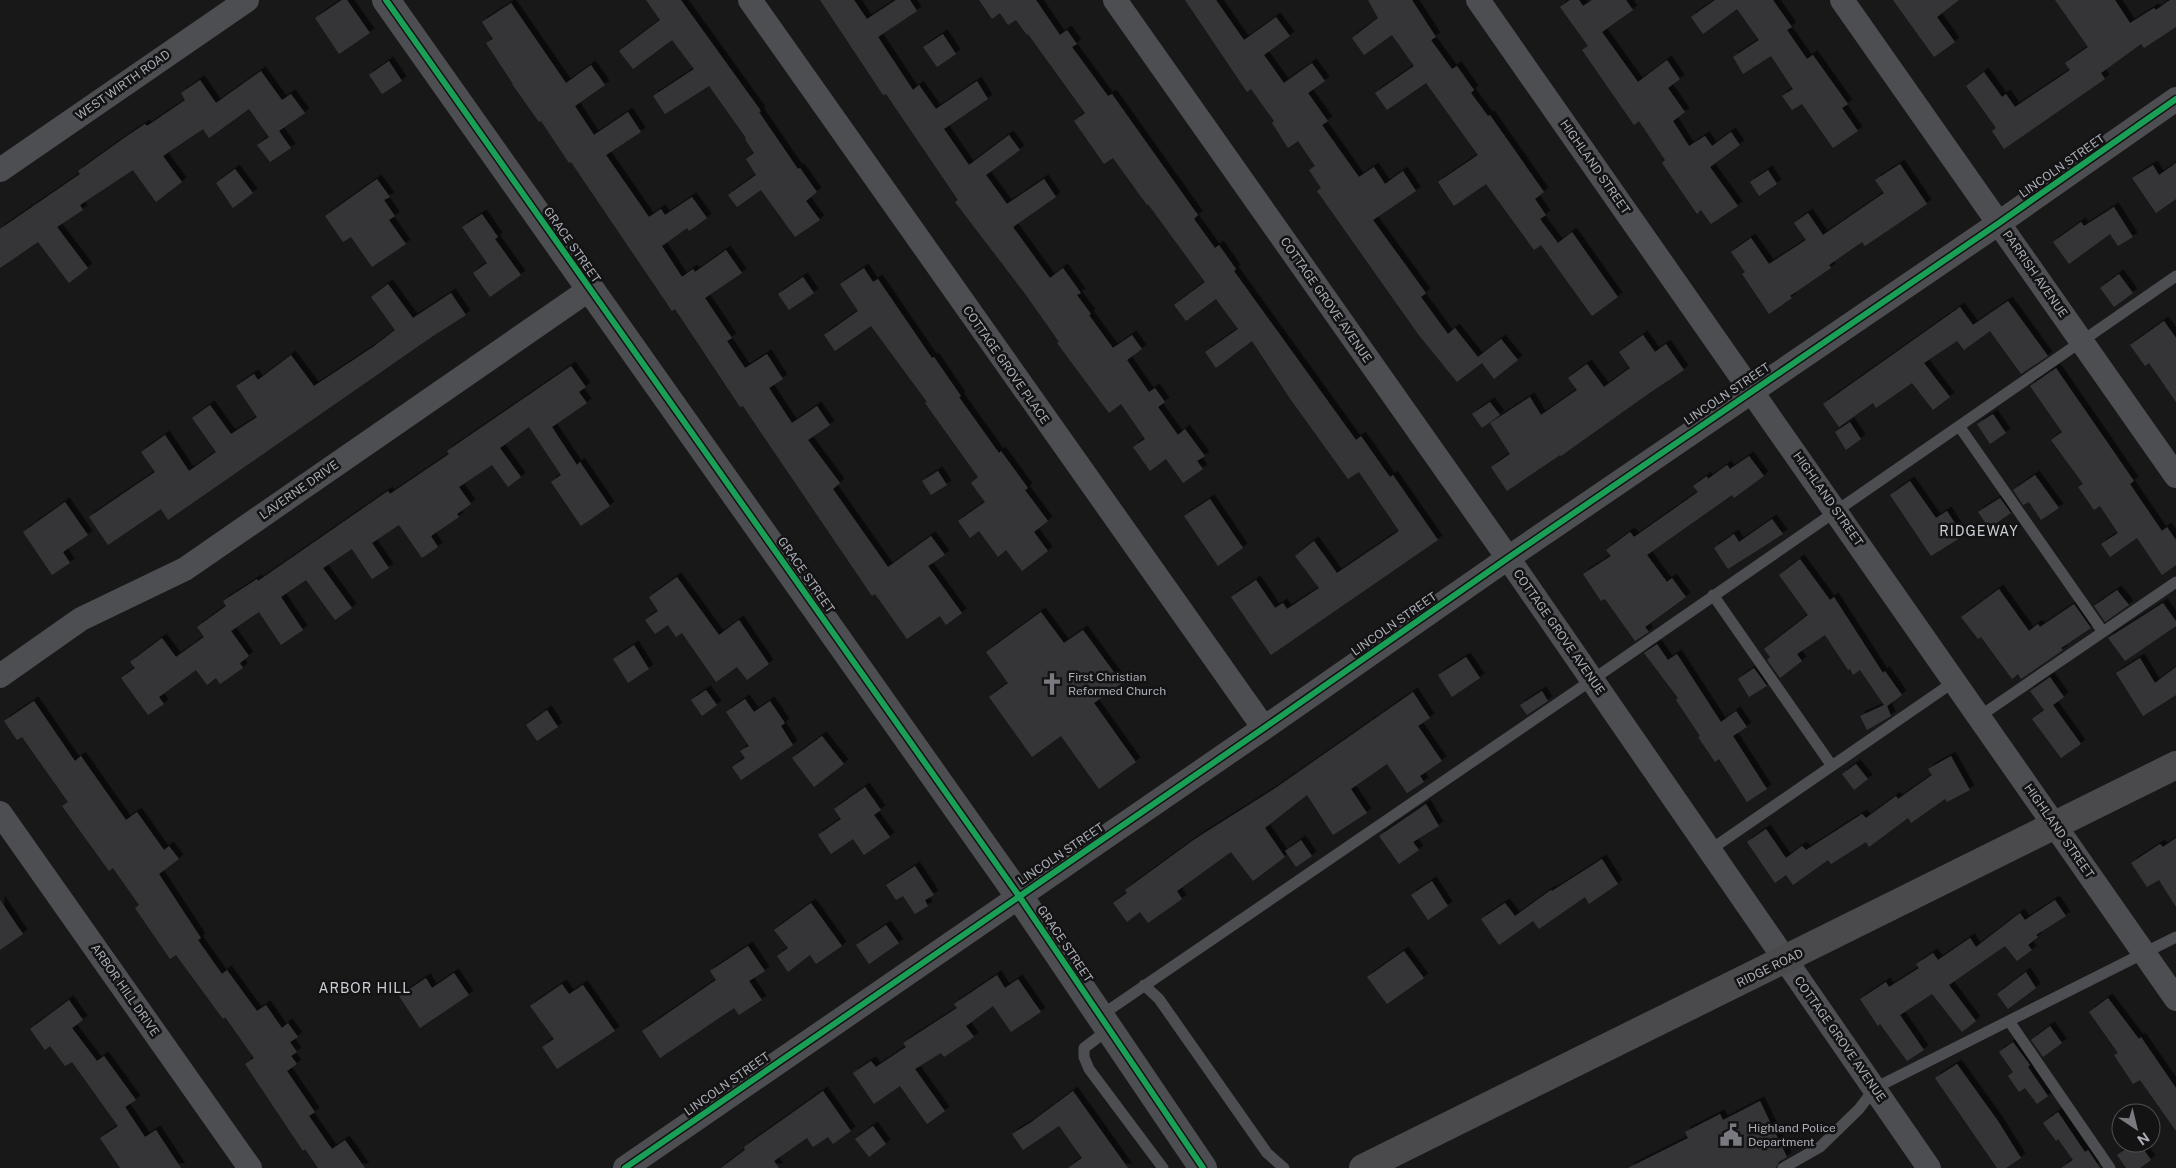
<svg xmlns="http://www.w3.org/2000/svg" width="2176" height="1168" viewBox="0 0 2176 1168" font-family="'Public Sans',sans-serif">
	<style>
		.building { fill: #363638; filter: url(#shadow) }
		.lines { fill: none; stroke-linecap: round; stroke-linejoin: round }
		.service { stroke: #4d4e51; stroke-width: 11 }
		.minor { stroke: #4d4e51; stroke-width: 24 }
		.tertiary { stroke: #4d4e51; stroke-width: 28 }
		.primary { stroke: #4a4a4d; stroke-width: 28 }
		.cycleway-casing { stroke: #131314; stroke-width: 9 }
		.cycleway { stroke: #1a9f57; stroke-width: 6 }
		.labels { text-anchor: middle; stroke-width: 5; stroke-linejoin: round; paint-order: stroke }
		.street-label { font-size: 12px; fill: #abaeb8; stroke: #131314 }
		.poi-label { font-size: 12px; fill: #abaeb8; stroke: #131314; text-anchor: start }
		.neighbourhood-label { font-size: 14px; letter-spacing: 1px; fill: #cbcdd5; stroke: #131314 }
	</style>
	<defs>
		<filter id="shadow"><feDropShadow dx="4.5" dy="-4.5" stdDeviation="0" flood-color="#0009"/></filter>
	</defs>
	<rect width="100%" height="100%" fill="#181819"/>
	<path class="building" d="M342,0H347L370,33L339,54L315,18Z
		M646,0H681L761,111L759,112L798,169L800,168L817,192L806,201L820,220L795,237L761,190L737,207L728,195L756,175L746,159L754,153L745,139L746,138L709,86L665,114L653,96L694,69L672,40L633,69L619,51L660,20Z
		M820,0H854L867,19L896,0H910L917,11L878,37L913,90L919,85L936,109L977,81L988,99L944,129L969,165L1009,135L1020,150L986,175L1007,204L1044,179L1056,197L1013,227L1050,278L1063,268L1081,293L1077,295L1091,314L1089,315L1113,348L1132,335L1142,349L1127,360L1149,392L1155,388L1165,402L1158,407L1178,435L1185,429L1205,456L1197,461L1203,469L1183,483L1166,459L1150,471L1133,447L1145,439L1121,404L1109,413L1057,343L1059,342L1026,295L955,202L958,200L886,94L883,95Z
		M979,0H1036L1060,35L1067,30L1077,44L1072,47L1108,96L1112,94L1198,215L1194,219L1215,248L1219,245L1236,269L1234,271L1356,440L1361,436L1390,477L1393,475L1438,540L1271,655L1231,597L1256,580L1275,608L1283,603L1287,609L1319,588L1295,556L1314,541L1337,573L1399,531L1359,472L1348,479L1291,400L1252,341L1216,368L1205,352L1238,329L1216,299L1186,321L1174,305L1205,282L1148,204L1147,205L1113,158L1104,164L1074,121L1085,113L1028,34L1027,35L1016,20L1008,25L1000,13L992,19Z
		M1185,0H1216L1244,40L1276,17L1290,36L1264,55L1284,83L1312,63L1325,81L1308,93L1328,121L1322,125L1359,177L1374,167L1385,184L1403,171L1416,191L1373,220L1426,293L1421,297L1448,334L1455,328L1478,357L1501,339L1518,360L1494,379L1482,363L1457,382L1418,334L1317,191L1321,188L1309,170L1315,166L1298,141L1288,148L1272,123L1274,121L1251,89L1247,92Z
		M1368,0H1412L1436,37L1431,40L1452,69L1457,66L1474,90L1471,93L1488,116L1490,115L1544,192L1535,199L1546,215L1540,219L1558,243L1572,232L1618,297L1592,316L1541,245L1534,250L1486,184L1454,206L1438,182L1478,155L1426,83L1387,110L1375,93L1414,66L1392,35L1364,55L1352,38L1378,18Z
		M1570,0H1579L1583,6L1592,0H1626L1633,10L1602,32L1638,82L1667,60L1680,79L1668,88L1685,112L1673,121L1689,146L1705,136L1712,146L1731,132L1740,145L1710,167L1738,206L1711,224L1701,210L1697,214L1662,163L1665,160L1639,121L1634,125L1582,50L1588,46L1560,7Z
		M1715,0H1773L1792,27L1787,30L1807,59L1813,55L1848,104L1842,108L1858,131L1833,148L1802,104L1792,110L1782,96L1793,89L1771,56L1743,74L1733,57L1759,40L1737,9L1703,34L1691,17Z
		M1893,0H1959L1937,17L1955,42L1934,57Z
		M2055,0H2115L2130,23L2154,8L2156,10L2170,0H2176V27L2144,48L2141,44L2101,73L2105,79L2004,149L1992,131L1996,128L1966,86L1984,72L2002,97L2006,94L2015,107L2070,70L2065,63L2088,47Z
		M511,3L566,83L591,65L605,85L575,106L594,135L628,112L641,132L606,155L649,217L661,209L665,215L692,197L707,218L689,231L687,228L662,246L682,277L693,269L695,272L726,250L742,273L705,298L732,338L727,341L745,368L767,354L783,379L769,388L792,423L817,406L830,425L808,440L840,483L833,489L888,567L931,536L945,555L928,566L962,613L946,625L940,616L907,639L875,594L872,596L743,406L740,407L675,309L672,311L571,162L569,163L541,121L539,122L512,84H513L486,43L493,39L482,22Z
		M943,34L956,54L937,67L923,47Z
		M389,61L402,81L382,94L369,75Z
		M261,71L282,100L291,94L305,113L279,131L291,148L270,162L257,145L269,137L249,109L209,138L203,129L163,156L182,182L156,202L133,170L80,205L83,210L57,227L88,268L69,283L38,242L0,268V229L80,174L78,171L127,136L145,124L147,126L178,105L185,100L181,93L200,80L216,103Z
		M2176,163V199L2156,213L2132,178L2153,165L2159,175Z
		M1900,164L1927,204L1865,246L1862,242L1829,265L1831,268L1790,296L1792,298L1769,314L1742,274L1745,272L1731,252L1751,238L1769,264L1806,240L1794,223L1808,213L1823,235L1884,193L1875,180Z
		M235,169L253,193L233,208L216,183Z
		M1768,170L1777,184L1759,196L1750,182Z
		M377,179L390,197L384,200L395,216L389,220L406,244L372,267L351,237L343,242L325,216Z
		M2114,207L2133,237L2118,246L2110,234L2069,264L2053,242L2081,222L2084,226Z
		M482,214L498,237L495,239L521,275L490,297L473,273L487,263L462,227Z
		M864,268L873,282L878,279L932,358L934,357L961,396L959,397L999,453L1001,451L1028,488L1025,490L1048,521L1034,532L1048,551L1022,571L1006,550L998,557L979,531L970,538L958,521L985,502L971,483L978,477L925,403L927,402L871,326L835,351L824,335L858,311L840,284Z
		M2119,274L2133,293L2114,307L2100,288Z
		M803,277L814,293L789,310L778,294Z
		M388,284L413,318L451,293L466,315L433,336L168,520L161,509L108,545L89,517L155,472L141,452L165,435L189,471L216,452L192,418L210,405L231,434L257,417L236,386L254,374L258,380L291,355L314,386L373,347L395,330L371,297Z
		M2008,301L2048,356L2021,374L1990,331L1964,350L1957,341L1924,363L1950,397L1933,410L1912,383L1876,408L1873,403L1839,427L1823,404L1960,307L1973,325Z
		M2164,321L2176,338V402L2149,363L2145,366L2130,345Z
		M1643,335L1655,352L1666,344L1684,370L1648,394L1561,456L1560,455L1507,491L1491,467L1510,454L1490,423L1530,397L1541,415L1577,390L1568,378L1587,364L1604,387L1630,368L1619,352Z
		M571,366L586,387L579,392L587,403L552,427L577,465L580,462L610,506L581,526L551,482L561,475L529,427L500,448L521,477L508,487L492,465L459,487L471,504L457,514L459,517L431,536L438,547L422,558L399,525L372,543L389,568L372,579L352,549L323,568L352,608L335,620L306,580L281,597L303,630L281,645L259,612L231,631L249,656L240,663L243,668L220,684L216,678L207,685L196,670L159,697L164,704L148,715L121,678L135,668L130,662L162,638L176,657L204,637L197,627L226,606L223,601L257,579L258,581L388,491L390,494L449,454L447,451Z
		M2056,368L2134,481L2130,484L2162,531L2167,527L2176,540V565L2162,575L2137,538L2110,557L2101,544L2118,533L2100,506L2094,510L2078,487L2083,484L2051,440L2062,432L2030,386Z
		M1490,402L1500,415L1482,428L1472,414Z
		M1993,414L2006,433L1990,444L1977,424Z
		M1850,422L1861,439L1846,450L1835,432Z
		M1749,456L1764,476L1734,498L1732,495L1647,555L1667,582L1672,578L1686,597L1645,627L1649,632L1635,641L1605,599L1601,601L1583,574L1611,556L1606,550L1630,532L1634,537L1698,492L1693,486L1707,476L1708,479L1727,465L1730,469Z
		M938,471L947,485L931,495L922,481Z
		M2035,475L2059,508L2041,520L2029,502L2023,505L2013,490Z
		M1910,481L1936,518L1947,511L1963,536L1931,556L1890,495Z
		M2000,498L2011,513L1989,528L1978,512Z
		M1210,499L1243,548L1218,566L1184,516Z
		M65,502L88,535L63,552L70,563L52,575L23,532Z
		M1772,519L1783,534L1728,569L1714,548L1734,534L1739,542Z
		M1800,559L1830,600L1834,597L1883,673L1885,671L1902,695L1887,706L1891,716L1867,730L1860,716L1884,705L1860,670L1853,675L1850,669L1848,670L1825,635L1797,654L1802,661L1780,678L1767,660L1770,657L1764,649L1808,615L1779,575Z
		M677,577L719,635L739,620L769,664L747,680L737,667L716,682L682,633L676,637L668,625L655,634L645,620L658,611L649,597Z
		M1999,589L2029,631L2038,624L2040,627L2074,604L2091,628L2061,648L2063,650L2021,679L2018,674L2012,679L1981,637L1978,639L1961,617Z
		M2117,590L2129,605L2105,622L2094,606Z
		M2163,603L2176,621V626L2125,661L2108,638Z
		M1041,612L1064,643L1083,630L1122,683L1094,703L1136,762L1099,789L1061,736L1032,757L989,697L1008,683L986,652Z
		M1657,644L1668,660L1677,654L1721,722L1736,711L1747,727L1733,736L1767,789L1747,802L1719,759L1715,762L1698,737L1700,736L1676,700L1678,698L1644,653Z
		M634,645L649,669L628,683L613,659Z
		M1466,657L1480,678L1452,697L1438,675Z
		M2140,658L2155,683L2176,667V695L2143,716L2116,673Z
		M1754,668L1767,686L1749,697L1738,679Z
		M2050,677L2064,697L2053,705L2081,744L2061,758L2032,719L2044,710L2030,691Z
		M706,690L717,705L702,716L691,700Z
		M1542,691L1548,701L1527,715L1520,705Z
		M1413,692L1430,718L1418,726L1442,761L1420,776L1424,782L1407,793L1387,764L1351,789L1367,813L1333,835L1307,795L1265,828L1285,857L1253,881L1231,852L1177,891L1182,899L1148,923L1140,912L1127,922L1113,903L1127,893L1125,890L1195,839L1277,787Z
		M745,699L754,712L770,701L785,723L781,726L793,745L741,780L732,767L745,758L740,751L749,746L726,712Z
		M34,701L75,761L81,756L126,820L137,812L164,850L169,846L179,859L159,874L201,938L198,940L222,974L227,970L257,1011L266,1005L282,1028L288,1023L298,1037L290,1042L297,1052L291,1056L297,1064L287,1071L315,1112L309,1116L332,1149L345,1140L365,1168H318L305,1149L303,1151L245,1064L254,1058L225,1017L223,1019L176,955L170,959L135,908L139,905L113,868L109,871L62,806L68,802L22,737L17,740L4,721Z
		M547,710L558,727L537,741L526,725Z
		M822,736L844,764L814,787L792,758Z
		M1951,756L1970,790L1947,802L1945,799L1911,823L1908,818L1869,847L1866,842L1831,864L1828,860L1793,885L1786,875L1775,883L1747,842L1766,829L1786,858L1802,846L1806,850L1862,814L1866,818L1896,796L1898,799L1932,775L1928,769Z
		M1856,764L1868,779L1854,790L1842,774Z
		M865,787L881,810L874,815L890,837L864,855L853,839L831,854L818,835L841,819L834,809Z
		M1426,804L1439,826L1413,842L1419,850L1399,864L1379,836Z
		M2176,838V907L2159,880L2147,887L2131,863L2160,844L2163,847Z
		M1301,840L1312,856L1296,867L1285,851Z
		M1602,859L1618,884L1589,904L1585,897L1539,929L1533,921L1499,945L1481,919L1505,903L1515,916L1551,890L1552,891Z
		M915,866L934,895L925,900L928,906L915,914L903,896L896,900L886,885Z
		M1432,881L1448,906L1428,920L1411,895Z
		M0,900L23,934L0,950Z
		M2055,900L2066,916L2036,935L2038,937L2028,945L2032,950L2017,961L2005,946L1949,985L1976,1021L1962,1032L1932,994L1900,1015L1924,1050L1907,1061L1880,1024L1878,1026L1860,999L1886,982L1889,987L1919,968L1916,964L1933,953L1938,960L1970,938L1976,947L2020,913L2025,920Z
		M811,903L842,946L816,964L810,955L788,972L777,956L788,948L774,930Z
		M886,925L899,943L869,964L856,945Z
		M748,946L765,971L749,981L762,1000L739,1015L734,1008L660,1058L642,1031L716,980L710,971Z
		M1404,951L1424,978L1387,1004L1367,977Z
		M2026,972L2036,988L2008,1009L1997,994Z
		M454,973L469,995L420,1028L399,996L426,978L432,988Z
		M997,975L1005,988L1018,979L1041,1012L1011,1032L993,1006L966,1026L974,1037L944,1057L941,1053L915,1069L945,1111L927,1124L900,1086L874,1104L853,1073L871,1061L876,1067L906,1047L903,1043L957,1008L954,1004Z
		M562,984L569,994L583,985L615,1031L557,1069L542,1047L554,1039L530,1006Z
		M2108,998L2139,1039L2141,1037L2176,1088V1131L2140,1080L2133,1084L2114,1055L2118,1053L2089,1012Z
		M69,1000L83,1020L72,1028L97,1061L104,1056L136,1100L125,1107L145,1137L156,1130L181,1168H120L100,1138L118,1126L72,1062L65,1066L50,1046L45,1050L30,1029Z
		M2050,1026L2062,1043L2043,1057L2031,1040Z
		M2013,1042L2030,1065L2028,1067L2048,1096L2037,1104L2025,1088L2019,1092L2008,1076L2013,1072L1999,1052Z
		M1957,1064L1998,1121L2021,1158L2006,1168H1997L1935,1078Z
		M823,1091L851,1131L833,1144L828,1137L813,1147L807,1138L774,1161L779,1168H721L745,1150L744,1147Z
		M1073,1091L1128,1168H1068L1082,1158L1059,1126L1023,1150L1012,1134L1030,1123Z
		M1760,1101L1787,1157L1779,1162L1776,1168H1628L1688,1138L1685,1132L1720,1114L1723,1120Z
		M2058,1112L2085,1152L2088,1150L2100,1168H2061L2073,1160L2058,1139L2056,1141L2043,1123Z
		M873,1126L886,1144L869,1157L855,1139Z
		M2135,1143H2139L2151,1160L2140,1168H2126L2117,1155Z"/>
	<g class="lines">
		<path class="service" d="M1959,426L2103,632
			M1713,595L1832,766
			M1980,716L2176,582
			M1710,850L1955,681
			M1144,985L1159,999L1267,1153L1284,1168
			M1100,1016L1592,680L2176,276
			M2009,1021L2110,1168
			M1109,1029L1084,1048V1057L1089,1069L1163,1168
			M1783,1168L1820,1147L1859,1109L1875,1088L2176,937"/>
		<path class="minor" d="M750,0L1264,728
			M1115,0L1508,558L1929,1168
			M1478,0L2176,999
			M1842,0L2176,476
			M0,170L247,0
			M0,676L81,619L185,569L590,289
			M0,813L250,1168
			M625,1168L1264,728L1508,558L1999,223L2176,99"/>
		<path class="tertiary" d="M386,0L1019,896L1203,1168"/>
		<path class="primary" d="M1363,1168L2176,765"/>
		<defs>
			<path id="cycleway" d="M386,0L1019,896L1203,1168
				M625,1168L1264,728L1508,558L1999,223L2176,99"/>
		</defs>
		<use href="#cycleway" class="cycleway-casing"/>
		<use href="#cycleway" class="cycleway"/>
	</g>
	<defs>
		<symbol id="church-bare" viewBox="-9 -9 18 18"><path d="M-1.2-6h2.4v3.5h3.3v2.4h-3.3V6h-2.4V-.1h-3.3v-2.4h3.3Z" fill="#787a80" stroke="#131314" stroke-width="2.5" paint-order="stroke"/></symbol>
		<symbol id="civic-bare" viewBox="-9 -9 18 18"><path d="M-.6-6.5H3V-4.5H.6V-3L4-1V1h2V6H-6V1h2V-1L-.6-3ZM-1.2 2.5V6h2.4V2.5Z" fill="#787a80" stroke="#131314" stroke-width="2.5" paint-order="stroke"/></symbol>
	</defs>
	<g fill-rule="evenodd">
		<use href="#church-bare" x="1036" y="668" width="32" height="32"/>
		<use href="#civic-bare" x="1715" y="1119" width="32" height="32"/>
	</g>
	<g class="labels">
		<g class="street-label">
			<text transform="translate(123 85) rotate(-35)" y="4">WEST WIRTH ROAD</text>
			<text transform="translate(2062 166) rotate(-35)" y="4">LINCOLN STREET</text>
			<text transform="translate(1595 167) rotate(55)" y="4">HIGHLAND STREET</text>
			<text transform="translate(572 245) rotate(55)" y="4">GRACE STREET</text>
			<text transform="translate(2035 274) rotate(55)" y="4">PARRISH AVENUE</text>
			<text transform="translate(1326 300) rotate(55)" y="4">COTTAGE GROVE AVENUE</text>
			<text transform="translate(1006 365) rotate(55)" y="4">COTTAGE GROVE PLACE</text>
			<text transform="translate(1727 394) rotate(-34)" y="4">LINCOLN STREET</text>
			<text transform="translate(299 490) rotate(-35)" y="4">LAVERNE DRIVE</text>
			<text transform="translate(1828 499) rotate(55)" y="4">HIGHLAND STREET</text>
			<text transform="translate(806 575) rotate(55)" y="4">GRACE STREET</text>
			<text transform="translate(1394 624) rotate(-35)" y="4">LINCOLN STREET</text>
			<text transform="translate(1559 632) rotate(55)" y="4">COTTAGE GROVE AVENUE</text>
			<text transform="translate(2059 831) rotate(55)" y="4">HIGHLAND STREET</text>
			<text transform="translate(1061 854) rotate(-34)" y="4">LINCOLN STREET</text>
			<text transform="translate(1065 944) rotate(56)" y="4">GRACE STREET</text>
			<text transform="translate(1770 968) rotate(-26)" y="4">RIDGE ROAD</text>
			<text transform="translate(125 990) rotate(55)" y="4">ARBOR HILL DRIVE</text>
			<text transform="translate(1840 1039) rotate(55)" y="4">COTTAGE GROVE AVENUE</text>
			<text transform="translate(727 1084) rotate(-35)" y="4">LINCOLN STREET</text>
		</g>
		<g class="poi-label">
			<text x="1068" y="681">First Christian<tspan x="1068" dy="14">Reformed Church</tspan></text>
			<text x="1748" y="1132">Highland Police<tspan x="1748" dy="14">Department</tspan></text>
		</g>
		<g class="neighbourhood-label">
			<text x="1979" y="536">RIDGEWAY</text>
			<text x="365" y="993">ARBOR HILL</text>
		</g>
	</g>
	<g transform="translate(2136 1128) rotate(145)"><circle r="24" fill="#131314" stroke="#505156"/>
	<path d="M0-4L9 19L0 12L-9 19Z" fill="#787a80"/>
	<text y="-8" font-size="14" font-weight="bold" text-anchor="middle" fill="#abaeb8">N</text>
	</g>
</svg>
